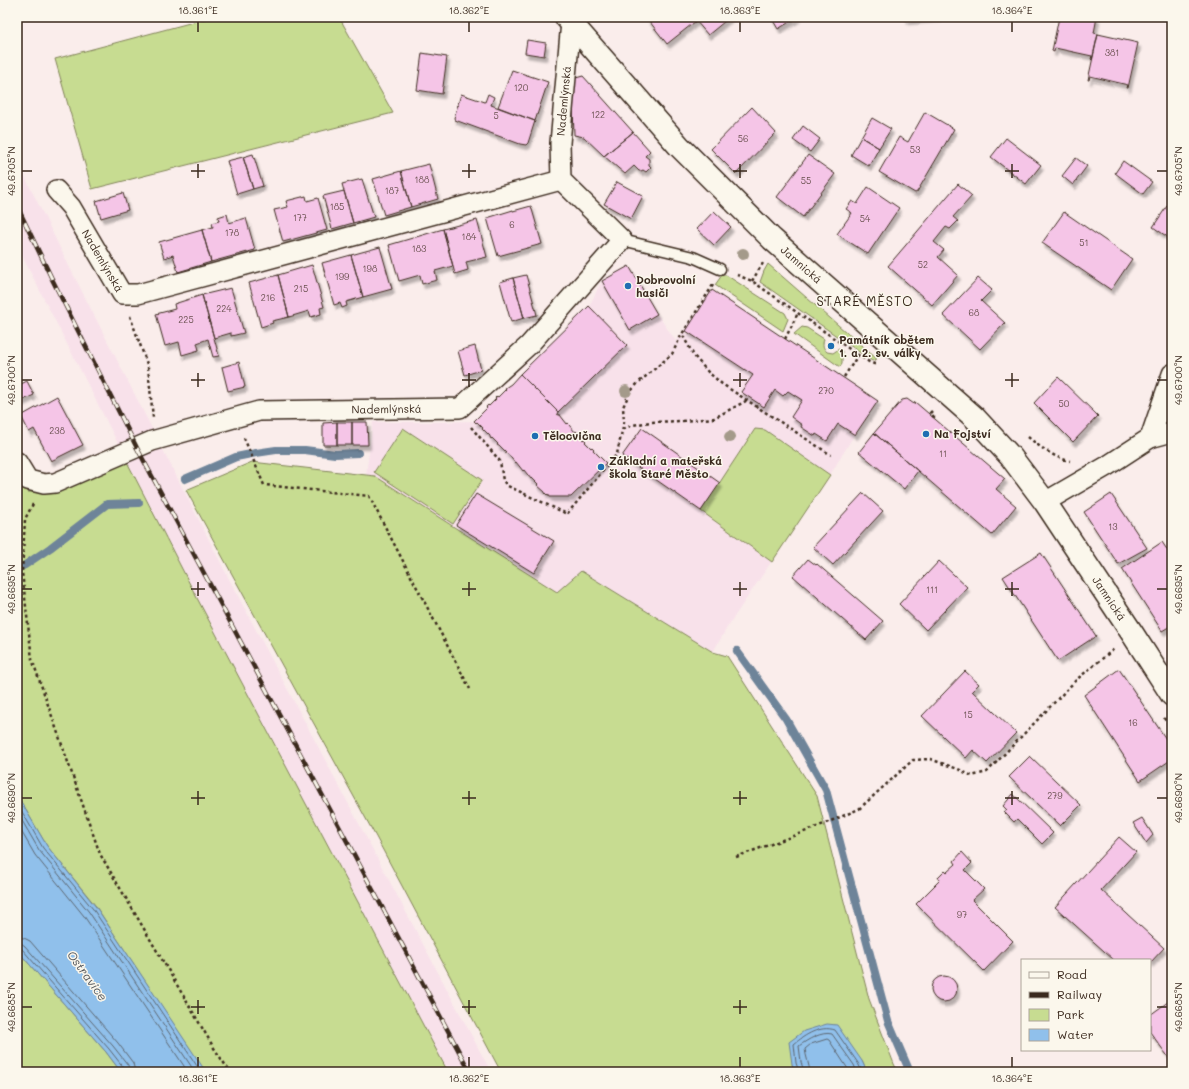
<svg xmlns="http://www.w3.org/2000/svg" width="1189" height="1089" viewBox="0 0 1189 1089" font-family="Mali,sans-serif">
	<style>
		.built { fill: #f8e1ea }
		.green { fill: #c7dc91; stroke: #818358 }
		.water { fill: #90c0eb; stroke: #6e8499 }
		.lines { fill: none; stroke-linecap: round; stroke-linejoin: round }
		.shore { stroke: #5d6670; stroke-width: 1 }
		.stream { stroke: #6e8499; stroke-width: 8 }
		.building { fill: #f5c5e7; stroke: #3b2a1e; filter: url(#shadow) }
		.service-casing { stroke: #3b2a1e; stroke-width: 13 }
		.minor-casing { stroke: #3b2a1e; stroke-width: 22 }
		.secondary-casing { stroke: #3b2a1e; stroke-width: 25 }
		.path { stroke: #3b2a1e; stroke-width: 2.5; stroke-dasharray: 3 3; stroke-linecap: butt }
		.service { stroke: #fbf7ec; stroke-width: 10 }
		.minor { stroke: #fbf7ec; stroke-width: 19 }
		.secondary { stroke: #fbf7ec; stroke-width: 22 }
		.rail-casing { stroke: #3b2a1e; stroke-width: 4.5 }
		.rail { stroke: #fbf7ec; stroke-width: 3; stroke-dasharray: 9; stroke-linecap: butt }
		.tree { fill: #a49a8a }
		.ticks { fill: none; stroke: #3b2a1e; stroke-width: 1.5 }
		.poi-dot { fill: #1f6fb2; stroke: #fbf7ec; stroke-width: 1.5 }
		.labels { text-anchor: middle; stroke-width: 3; stroke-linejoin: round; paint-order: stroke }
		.number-label { font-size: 9px; fill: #6a5150 }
		.street-label { font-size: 11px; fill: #3b2a1e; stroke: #fbf7ec }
		.poi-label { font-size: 11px; font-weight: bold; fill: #3b2a1e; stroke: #fbf7ec; text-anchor: start }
		.water-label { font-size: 12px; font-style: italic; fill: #54575c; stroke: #fbf7ec }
		.quarter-label { font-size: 13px; letter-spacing: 1px; fill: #3b2a1e; stroke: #fbf7ec }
		.neatline { fill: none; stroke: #3b2a1e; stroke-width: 1.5 }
		.ticks-label { font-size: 10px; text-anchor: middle; fill: #3b2a1e }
	</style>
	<defs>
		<filter id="shadow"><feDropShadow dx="2.5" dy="4.5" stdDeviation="1" flood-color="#0004"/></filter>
	</defs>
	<rect width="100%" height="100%" fill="#faedeb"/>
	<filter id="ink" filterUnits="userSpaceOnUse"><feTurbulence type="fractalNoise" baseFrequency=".025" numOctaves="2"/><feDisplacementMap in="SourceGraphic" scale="8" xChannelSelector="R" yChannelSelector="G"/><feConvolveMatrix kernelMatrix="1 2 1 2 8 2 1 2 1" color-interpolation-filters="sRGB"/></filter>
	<g filter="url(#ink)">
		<path class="built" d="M17,161L71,270L230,581L491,1072H448L197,598L17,246Z
			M602,281L630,330L657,314L676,341L712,290L878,401L853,437L830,475L728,626L713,652L581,571L557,593L375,476L366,475L373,422H441L474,421L486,408V407L488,405L489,406L496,399L495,398L497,396H498L506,389L505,388L507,386L508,387L589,306Z"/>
		<path class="green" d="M212,17H339L393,113L92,189L55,59Z
			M768,264L877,359L872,361L760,282L764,271Z
			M722,275H726L785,313L788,319L783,331L715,285Z
			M802,327L807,328L824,339C822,345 823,348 827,352L833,353L839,349L842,351V364L840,367L794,334Z
			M403,428L482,480L453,524L374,472Z
			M755,429L765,430L830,475L772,562L701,511Z
			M125,458L197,598L448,1072H205L95,905L47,846L17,795V480L20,484L28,492H45Z
			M252,462L375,476L454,527L557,592L581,571L713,652L727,656L817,796L869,999L894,1064L898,1072H867L862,1061L792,1064L795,1072H501L376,837L186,490Z
			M17,950L106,1052L121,1072H17Z"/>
		<path class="water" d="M17,795L47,846L96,907L206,1072H121L106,1052L17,950Z
			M827,1024L837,1025L862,1061L867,1072H795L792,1064L789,1042L804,1031Z"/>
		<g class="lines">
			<path class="shore" d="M17,803L43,848L93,909L201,1072
				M17,812L39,850L89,912L195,1072
				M17,824L35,855L84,916L188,1072
				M17,937L24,938L30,941L118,1043L133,1063L135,1072
				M17,943H21L25,946L113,1046L128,1065L129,1072
				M17,948L22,949L109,1049L124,1068V1072
				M799,1072L796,1063L794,1044C805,1035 820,1025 835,1030L858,1063L862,1072
				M804,1072L801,1062L799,1046C807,1040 822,1031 832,1034L854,1065L857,1072
				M810,1072C809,1064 806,1057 805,1049L811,1044L827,1039L829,1040L850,1072"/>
			<path class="stream" d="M185,479L236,457L256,453L276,450H305L335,454L358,453
				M17,569L25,565L50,548L107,504L139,503
				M737,651L786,719L826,790L888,1021L910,1072"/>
		</g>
		<path class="building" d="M646,17H730L708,35L696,21L667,44Z
			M771,17H798L778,29Z
			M905,17H939L905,20Z
			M1059,17H1097L1094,33L1098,34L1092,60L1091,59L1092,56L1055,48L1054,52L1052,51Z
			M1098,34L1138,43L1128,88H1127L1128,85L1090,76L1089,80H1088Z
			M527,40L546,43L544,56L525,53Z
			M422,53L447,57L442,94L417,90Z
			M512,70L548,82L535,121L498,107Z
			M583,76L633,132L604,156L584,137L574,135L572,79Z
			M461,94L485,102L488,94L494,97L491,105L535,121L528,143L526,145L520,144L455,120L454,118Z
			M752,107L776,133L736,174L711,149Z
			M925,112L954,129L917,192L915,193L879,172L899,137L908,142Z
			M872,118L891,129L879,148L861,137Z
			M803,126L820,139L810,152L793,140Z
			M633,132L650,151L645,156L649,159V165L651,167L646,172L643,170L641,171H639L634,166L625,174L604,156Z
			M861,137L879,148L869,166L851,155Z
			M1006,138L1041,165L1026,184L991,157Z
			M253,154L263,186L253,189L243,157Z
			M808,155L835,174L803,217L777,197Z
			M243,157L253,189L237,194L227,161Z
			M1076,158L1087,166L1073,185L1062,176Z
			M1123,161L1152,182L1143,194L1115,173Z
			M429,164L438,199L411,207L401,171Z
			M401,171L411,207L384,215L373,179Z
			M362,179L374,217L353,223L342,184Z
			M617,182L643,196L631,219L604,204Z
			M958,184L972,196L953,217L958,221L950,229L946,227L934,242L944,250L938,257L958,275L932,305L888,266Z
			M868,187L899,208L868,254L837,234L852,213L846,209L852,201L857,204Z
			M344,191L353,223L332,229L323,196Z
			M123,193L128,210L101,218L96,201Z
			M306,196L307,201L318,198L327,230L283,242L274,210L288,207L286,201Z
			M531,206L542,244L498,256L487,218L513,210V211Z
			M1167,206L1172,210V240L1153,227Z
			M714,211L731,227L714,245L697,229Z
			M1064,212L1132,259L1111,290L1042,243Z
			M227,214L229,223L246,218L255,250L211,262L202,230L213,227L212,223L219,221L218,217Z
			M477,220L487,257L466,262L468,270L455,274L443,229Z
			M443,229L453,266L435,271L437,280L422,284L420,275L399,281L389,245Z
			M202,230L211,262L178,272L173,255L164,258L159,242Z
			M380,247L392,289L363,297L351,255Z
			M351,255L363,297L346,302L347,306L342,308L340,303L334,305L322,263Z
			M312,265L324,307L320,308L321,314L311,317L309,311L289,317L278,275Z
			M629,266L657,314L630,330L602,281Z
			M278,275L289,317L272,321L273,323L261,327L249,283Z
			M526,275L537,315L524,318L513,278Z
			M513,278L524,318L511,322L500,282Z
			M978,278L992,290L981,301L1005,323L980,349L943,315Z
			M231,288L244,333L231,336V333L214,338L202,295Z
			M712,290L878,401L855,435L838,424L827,441L816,434L815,436L801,427L802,425L791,417L802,400L788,391L783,396L775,390L764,407L741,392L753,375L686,331Z
			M202,295L219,356L213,357L208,339L197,343L199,350L182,355L179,342L165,346L156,314L175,309L174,304Z
			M589,306L627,345L558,412L520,374Z
			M475,346L481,370L465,375L458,351Z
			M239,362L245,387L228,391L222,367Z
			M520,374L558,412L557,414L559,415H560L567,424L568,423L570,425H569L575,432L576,431L578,433L577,434L583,440L584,439L586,441L585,442L591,448L592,447L594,449L593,450L606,463L571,497H550L548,494L547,495L545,493V492L537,485L538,484L532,478L531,479L524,470L523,471L516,462L515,463L508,454L505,453L506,452L500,446V447L499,446L497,445L498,444L492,438L491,439L490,437V436L484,430V431L482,429L483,428L477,422L476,423L474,421L487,408L486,407L488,405L489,406L496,399L495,398L497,396L498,397L506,389L505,388L511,384Z
			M1058,377L1098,416L1073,442L1034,403Z
			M18,379L21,384L27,381L34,395L17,403V380Z
			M57,396L83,445L51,461L34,429L29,432L21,416Z
			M907,399L914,404L915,402L1005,479L996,489L1016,506L992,535L874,433L902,400Z
			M337,422V445H323V423Z
			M337,422H352V445H337Z
			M352,422H367L368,445H352Z
			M642,428L720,483L701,511L622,456Z
			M874,433L918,471L904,489L859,452Z
			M863,493L883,511L833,565L813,547Z
			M476,494L554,541L534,573L456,525Z
			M1111,494L1147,548L1118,564L1084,512Z
			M1162,542L1172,557V625L1162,631L1122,569Z
			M1041,553L1096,636L1058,661L1003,577Z
			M808,559L816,565L817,564L883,621L866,640L793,576Z
			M939,561L967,587L926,630L899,604Z
			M1119,669L1172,748V759L1140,781L1084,695Z
			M965,671L979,684L972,691L1016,733L987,763L973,750L966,758L922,716Z
			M1030,756L1081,805L1060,826L1009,777Z
			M1013,794L1053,833L1042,844L1017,819L1014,822L1004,812L1007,810L1003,806Z
			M1142,818L1153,835L1146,843L1133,823Z
			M1119,837L1136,852L1101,890L1164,948L1150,963V960H1114L1055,907Z
			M962,852L972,863L965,870L984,889L972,900L1013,941L984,971L916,904L940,880L938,877L945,870L947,872L956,864L954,861Z
			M931 989a13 13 0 1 1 26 0a13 13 0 1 1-26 0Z
			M1172,999V1062L1150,1032V1015Z"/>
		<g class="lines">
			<defs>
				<path id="service" d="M622,240L693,257L720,269"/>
				<g id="minor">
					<path id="s1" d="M56,190L71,207L122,294H138L561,180"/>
					<path d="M1150,438L1172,432"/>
					<path id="s2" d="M17,462L28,480L44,484L55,483L152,441L259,411L460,408L529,345L622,240L561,180L560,143L571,22"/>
					<path d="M1045,502L1107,466L1150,438L1172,374"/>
				</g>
				<g id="secondary">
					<path id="s3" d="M566,17L679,146L772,239L974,417L1011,457L1045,502L1132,633L1172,695"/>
				</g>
			</defs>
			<use href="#service" class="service-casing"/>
			<use href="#minor" class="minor-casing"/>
			<use href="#secondary" class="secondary-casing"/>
			<path class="path" d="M737,275L752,281L858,355L869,362L877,365
				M752,281L763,263
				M713,285L682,334L694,356L708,372L722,384L831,455
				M130,316L148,367L153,418
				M785,339L798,313
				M844,377L858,355
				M932,411L930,413L934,417L933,418
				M471,427L500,461L503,481L508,486L567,514L617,454L624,422L623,407L630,392L638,383L672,354L682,334
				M623,429L633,425L650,422L682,421L714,418L746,401
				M1028,437C1040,447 1054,458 1070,461
				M244,438L264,485L369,496L470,689
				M33,504L25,519L22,572L32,659L100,854L214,1048L230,1072
				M1164,718L1172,730
				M736,857L812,829L859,809L913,760L930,759L958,769L972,776L987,772L1076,680L1114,649"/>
			<use href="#service" class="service"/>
			<use href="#minor" class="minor"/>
			<use href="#secondary" class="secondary"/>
			<defs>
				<path id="rail" d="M17,206L52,279L137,448L213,590L470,1072"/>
			</defs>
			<use href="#rail" class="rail-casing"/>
			<use href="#rail" class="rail"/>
		</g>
		<g class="tree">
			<circle cx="743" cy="254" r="6"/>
			<circle cx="626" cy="391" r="6"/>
			<circle cx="730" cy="437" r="6"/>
		</g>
	</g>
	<path class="ticks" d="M198,22V32M469,22V32M740,22V32M1012,22V32M198,164V178M469,164V178M740,164V178M1012,164V178M22,171H32M191,171H205M462,171H476M733,171H747M1005,171H1019M1157,171H1167M198,373V387M469,373V387M740,373V387M1012,373V387M22,380H32M191,380H205M462,380H476M733,380H747M1005,380H1019M1157,380H1167M198,582V596M469,582V596M740,582V596M1012,582V596M22,589H32M191,589H205M462,589H476M733,589H747M1005,589H1019M1157,589H1167M198,791V805M469,791V805M740,791V805M1012,791V805M22,798H32M191,798H205M462,798H476M733,798H747M1005,798H1019M1157,798H1167M198,1000V1014M469,1000V1014M740,1000V1014M22,1007H32M191,1007H205M462,1007H476M733,1007H747M1157,1007H1167M198,1057V1067M469,1057V1067M740,1057V1067M1012,1057V1067"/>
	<g class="poi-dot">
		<circle cx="628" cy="286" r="4"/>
		<circle cx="831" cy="346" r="4"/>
		<circle cx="926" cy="434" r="4"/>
		<circle cx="535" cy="436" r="4"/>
		<circle cx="601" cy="467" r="4"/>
	</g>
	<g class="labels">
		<g class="number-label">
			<text x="1112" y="56">381</text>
			<text x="521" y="91">120</text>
			<text x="598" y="118">122</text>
			<text x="496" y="119">5</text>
			<text x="743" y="142">56</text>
			<text x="915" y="153">53</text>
			<text x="422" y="183">188</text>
			<text x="806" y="184">55</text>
			<text x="392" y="194">187</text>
			<text x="337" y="210">185</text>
			<text x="300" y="221">177</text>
			<text x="865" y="222">54</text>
			<text x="512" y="228">6</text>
			<text x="232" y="236">178</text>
			<text x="469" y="240">184</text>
			<text x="1084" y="246">51</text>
			<text x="419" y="252">183</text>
			<text x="923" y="268">52</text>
			<text x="370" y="272">198</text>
			<text x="342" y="280">199</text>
			<text x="301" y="292">215</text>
			<text x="268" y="301">216</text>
			<text x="224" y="312">224</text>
			<text x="974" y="316">68</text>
			<text x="186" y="323">225</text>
			<text x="826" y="394">270</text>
			<text x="1064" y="407">50</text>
			<text x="57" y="434">238</text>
			<text x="943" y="457">11</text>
			<text x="1113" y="530">13</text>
			<text x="932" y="593">111</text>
			<text x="968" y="718">15</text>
			<text x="1133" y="726">16</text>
			<text x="1055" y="799">279</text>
			<text x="962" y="918">97</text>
		</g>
		<g class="street-label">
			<text dy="4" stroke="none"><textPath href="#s2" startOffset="865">Nademlýnská</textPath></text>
			<text dy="4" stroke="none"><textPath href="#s1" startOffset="85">Nademlýnská</textPath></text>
			<text dy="4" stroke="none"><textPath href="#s3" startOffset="342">Jamnická</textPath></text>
			<text dy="4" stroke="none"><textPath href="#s2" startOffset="393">Nademlýnská</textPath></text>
			<text dy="4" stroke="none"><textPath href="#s3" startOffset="799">Jamnická</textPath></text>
		</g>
		<g class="poi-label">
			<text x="636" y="284">Dobrovolní<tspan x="636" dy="13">hasiči</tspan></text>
			<text x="839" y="344">Památník obětem<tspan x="839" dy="13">1. a 2. sv. války</tspan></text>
			<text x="934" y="438">Na Fojství</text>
			<text x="543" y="440">Tělocvična</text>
			<text x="609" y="465">Základní a mateřská<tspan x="609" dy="13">škola Staré Město</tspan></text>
		</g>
		<g class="water-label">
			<text transform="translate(87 976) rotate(54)" y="4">Ostravice</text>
		</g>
		<g class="quarter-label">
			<text x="865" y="306">STARÉ MĚSTO</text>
		</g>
	</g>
	<rect width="1189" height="1089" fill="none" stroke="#fbf7ec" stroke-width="44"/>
	<rect x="1021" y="959" width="130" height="92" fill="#fbf7ec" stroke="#aea59a"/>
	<rect x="1029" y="972" width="20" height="6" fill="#fbf7ec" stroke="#aea59a"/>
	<text x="1057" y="979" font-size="12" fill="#3b2a1e">Road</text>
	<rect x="1029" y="992" width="20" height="6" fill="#3b2a1e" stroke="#aea59a"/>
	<text x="1057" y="999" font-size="12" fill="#3b2a1e">Railway</text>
	<rect x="1029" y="1009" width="20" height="12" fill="#c7dc91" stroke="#aea59a"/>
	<text x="1057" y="1019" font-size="12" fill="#3b2a1e">Park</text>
	<rect x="1029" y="1029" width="20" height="12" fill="#90c0eb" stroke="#aea59a"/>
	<text x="1057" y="1039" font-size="12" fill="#3b2a1e">Water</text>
	<rect x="22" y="22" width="1145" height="1045" class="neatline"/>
	<g class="ticks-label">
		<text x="198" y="14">18.361°E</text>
		<text x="469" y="14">18.362°E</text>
		<text x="740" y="14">18.363°E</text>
		<text x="1012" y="14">18.364°E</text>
		<text transform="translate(11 171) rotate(-90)" y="4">49.6705°N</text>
		<text transform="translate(1178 171) rotate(-90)" y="4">49.6705°N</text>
		<text transform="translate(11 380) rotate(-90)" y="4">49.6700°N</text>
		<text transform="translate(1178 380) rotate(-90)" y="4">49.6700°N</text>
		<text transform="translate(11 589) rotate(-90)" y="4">49.6695°N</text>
		<text transform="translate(1178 589) rotate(-90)" y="4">49.6695°N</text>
		<text transform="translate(11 798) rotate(-90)" y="4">49.6690°N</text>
		<text transform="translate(1178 798) rotate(-90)" y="4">49.6690°N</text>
		<text transform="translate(11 1007) rotate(-90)" y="4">49.6685°N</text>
		<text transform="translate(1178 1007) rotate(-90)" y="4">49.6685°N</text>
		<text x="198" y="1082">18.361°E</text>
		<text x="469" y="1082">18.362°E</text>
		<text x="740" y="1082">18.363°E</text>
		<text x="1012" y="1082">18.364°E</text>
	</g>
</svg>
